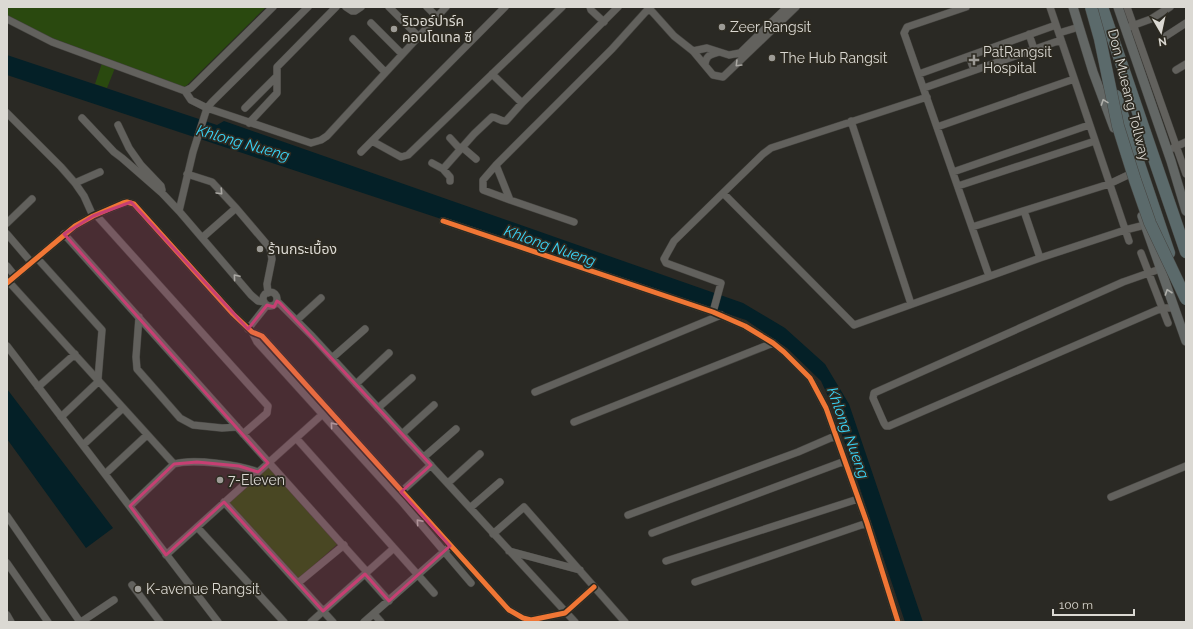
<svg xmlns="http://www.w3.org/2000/svg" width="1193" height="629" viewBox="0 0 1193 629" font-family="Raleway,'Noto Sans Thai',sans-serif">
	<style>
		.green { fill: #2a490f }
		.water { fill: #042027 }
		.lines { fill: none; stroke-linecap: round; stroke-linejoin: round }
		.street-casing { stroke: #464541; stroke-width: 8 }
		.secondary-casing { stroke: #464541; stroke-width: 10 }
		.highway-casing { stroke: #464541; stroke-width: 13 }
		.street { stroke: #62615d; stroke-width: 7 }
		.secondary { stroke: #636765; stroke-width: 9 }
		.highway { stroke: #5b6a6b; stroke-width: 12 }
		.highway-bridge-casing { stroke: #464541; stroke-width: 13; stroke-linecap: butt }
		.highway-bridge { stroke: #5b6a6b; stroke-width: 12 }
		.cycleway-casing { stroke: #2d2a21; stroke-width: 8 }
		.cycleway { stroke: #f07635; stroke-width: 5 }
		.oneway { stroke: #aba9a4 }
		.oneway2 { stroke: #b1b1ac }
		.marked { fill: #c73f73; fill-opacity: 0.2; stroke: #c73f73; stroke-width: 3; stroke-linejoin: round }
		.poi-dot { fill: #9d9b96; stroke: #2d2a21; stroke-width: 1.5 }
		.labels { text-anchor: middle; stroke-width: 3.5; stroke-linejoin: round; paint-order: stroke }
		.poi-label { font-size: 14px; fill: #dbd9d3; stroke: #2d2a21; text-anchor: start }
		.street-label { font-size: 14px; fill: #dbd9d3; stroke: #2d2a21 }
		.water-label { font-size: 15px; font-style: italic; fill: #39d5f9; stroke: #2d2a21 }
	</style>
	<rect width="100%" height="100%" fill="#2a2924"/>
	<path class="green" d="M7,7H266L184,88L31,30L7,17Z
		M102,63L115,68L107,88L95,84Z
		M269,463L342,540L296,581L227,503Z"/>
	<path class="water" d="M7,55L217,125L224,121L743,303L785,328L825,364L849,404L923,622H905L832,405L821,381L787,348L746,320L7,75Z
		M7,389L113,528L86,548L7,439Z"/>
	<g class="lines">
		<defs>
			<path id="street" d="M346,7L352,11H355L361,7
				M389,7L418,36
				M427,7L437,17
				M590,7L591,10L604,22
				M648,7L674,36L693,51L713,75L723,77L796,7
				M966,7L907,27L904,33L989,276
				M1050,7L1129,241
				M1127,7L1186,174
				M7,19L52,42L185,91L191,100L207,108L311,143L321,140L327,136L446,7
				M371,23L402,54
				M1129,27L1151,19L1170,7
				M1059,33L1079,27
				M1029,34L1034,49
				M1166,36L1186,23
				M353,39L385,72
				M693,51L707,48L729,55L740,53L787,7
				M969,56L974,70
				M705,65C706,55 710,55 719,52
				M1176,70L1186,64
				M492,74L522,103
				M919,74L1056,25
				M924,88L1061,40
				M185,91L191,88L273,7
				M245,108L276,77
				M7,113L61,167L75,183L84,196L93,216
				M82,118L114,152L122,158L162,193L179,211
				M851,121L911,304
				M249,123L277,93V67L336,7
				M118,125L129,148L141,165L161,186L162,190
				M937,127L1074,79
				M450,138L460,149
				M372,141L401,157L408,155L562,7
				M462,147L476,159
				M1173,148L1186,142
				M361,152L505,7
				M432,163L443,169L474,134L492,117C498,117 500,122 506,121L522,103L618,7
				M496,165L483,180V190L510,200
				M443,169L450,177V181
				M953,172L1089,125
				M187,174L212,182L236,208L270,248L272,259L267,284L268,293
				M75,183L100,172
				M958,186L1095,141
				M723,193L854,325L1040,258L1125,230L1145,225
				M1024,211L1040,258
				M96,215L268,406L267,413L243,434
				M443,221L713,312L745,326L773,343L784,352L810,378L826,408L867,523L898,622
				M574,222L510,200L496,165L612,49L650,7
				M7,223L32,199
				M972,227L1109,184L1128,175
				M7,234L31,262
				M64,234L367,572
				M203,237L236,208
				M1141,253L1168,323
				M37,258L102,330L98,379
				M7,266L15,276
				M1160,269L1123,282L874,393L873,398L884,423L886,426H889L1162,308H1173
				M9,282L174,464
				M7,283L75,226L93,216L123,203L127,202L134,204L233,314L252,332L262,336L509,610L523,618L531,620L565,613L594,587
				M263 299a7 7 0 1 1 14 0a7 7 0 1 1-14 0Z
				M277,301L312,336L575,622
				M264,302L258,301L251,295L179,211L193,152L207,108L212,102L308,7
				M713,312L721,283L666,263L664,259L674,241L723,193L763,154L771,148L927,97
				M139,317L136,357L137,369L180,418L193,425L222,428L237,427
				M297,320L321,298
				M248,329L267,305
				M252,332L257,342L402,502L471,583
				M7,346L218,622
				M332,358L365,329
				M356,384L389,353
				M38,387L75,354
				M535,392L721,315
				M378,408L412,378
				M61,417L99,381
				M574,422L773,343
				M402,434L434,405
				M296,438L434,593
				M83,445L123,408
				M424,457L456,429
				M105,474L147,435
				M448,483L480,454
				M401,492L431,465
				M1111,497L1186,466
				M224,502L333,622
				M130,506L174,464C193,458 240,465 258,472
				M470,508L500,482
				M628,515L798,452L835,436
				M7,516L80,622
				M197,527L284,622
				M652,533L845,461
				M493,534L524,507L625,622
				M509,551L580,570
				M166,555L325,412
				M666,561L858,499
				M7,563L48,622
				M365,574L389,601
				M695,582L867,523
				M298,583L344,545
				M132,585L160,622
				M374,614L381,622
				M7,615L11,622
				M81,622L114,600
				M311,622L394,548
				M364,622L447,549"/>
			<path id="secondary" d="M1073,7L1093,72L1114,128
				M1118,7L1171,161L1186,211
				M1142,216L1186,341"/>
			<path id="highway" d="M1102,7L1186,252
				M1116,96L1169,253"/>
		</defs>
		<use href="#street" class="street-casing"/>
		<use href="#secondary" class="secondary-casing"/>
		<use href="#highway" class="highway-casing"/>
		<use href="#street" class="street"/>
		<use href="#secondary" class="secondary"/>
		<use href="#highway" class="highway"/>
		<defs>
			<path id="highway-bridge" d="M1091,7L1100,39L1118,126L1135,180L1150,223L1186,299"/>
		</defs>
		<use href="#highway-bridge" class="highway-bridge-casing"/>
		<use href="#highway-bridge" class="highway-bridge"/>
		<defs>
			<path id="cycleway" d="M443,221L713,312L745,326L773,343L784,352L810,378L826,408L867,523L898,622
				M7,283L75,226L93,216L123,203L127,202L134,204L233,314L252,332L262,336L509,610L523,618L531,620L565,613L594,587"/>
		</defs>
		<use href="#cycleway" class="cycleway-casing"/>
		<use href="#cycleway" class="cycleway"/>
	</g>
	<defs><path id="oneway-chevron" d="M-2-3.5L2.5 0L-2 3.5" fill="none" stroke-width="1.6" stroke-linecap="round" stroke-linejoin="round"/></defs>
	<g class="oneway">
		<use href="#oneway-chevron" transform="translate(738 64) rotate(135)"/>
		<use href="#oneway-chevron" transform="translate(220 192) rotate(47)"/>
		<use href="#oneway-chevron" transform="translate(236 277) rotate(-130)"/>
		<use href="#oneway-chevron" transform="translate(333 425) rotate(-131)"/>
		<use href="#oneway-chevron" transform="translate(419 522) rotate(-131)"/>
	</g>
	<g class="oneway2">
		<use href="#oneway-chevron" transform="translate(1104 102) rotate(-110)"/>
		<use href="#oneway-chevron" transform="translate(1168 292) rotate(-109)"/>
	</g>
	<path class="marked" d="M131,202L248,329L267,305L274,307L277,301L280,303L431,465L401,492L450,546L389,601L365,574L323,611L224,502L166,555L130,506L174,464L197,462L239,466L258,472L268,463L64,234L93,216Z"/>
	<g class="poi-dot">
		<circle cx="722" cy="27" r="4"/>
		<circle cx="394" cy="29" r="4"/>
		<circle cx="772" cy="58" r="4"/>
		<path d="M972 54h4v4h4v4h-4v4h-4v-4h-4v-4h4z"/>
		<circle cx="260" cy="249" r="4"/>
		<circle cx="220" cy="480" r="4"/>
		<circle cx="138" cy="589" r="4"/>
	</g>
	<g class="labels">
		<g class="poi-label">
			<text x="402" y="26">ริเวอร์ปาร์ค<tspan x="402" dy="16">คอนโดเทล ซี</tspan></text>
			<text x="730" y="32">Zeer Rangsit</text>
			<text x="983" y="57">PatRangsit<tspan x="983" dy="16">Hospital</tspan></text>
			<text x="780" y="63">The Hub Rangsit</text>
			<text x="268" y="254">ร้านกระเบื้อง</text>
			<text x="228" y="485">7-Eleven</text>
			<text x="146" y="594">K-avenue Rangsit</text>
		</g>
		<g class="street-label">
			<text transform="translate(1129 95) rotate(76)" y="5">Don Mueang Tollway</text>
		</g>
		<g class="water-label">
			<text transform="translate(243 143) rotate(16)" y="5">Khlong Nueng</text>
			<text transform="translate(550 246) rotate(19)" y="5">Khlong Nueng</text>
			<text transform="translate(848 433) rotate(70)" y="5">Khlong Nueng</text>
		</g>
	</g>
	<rect width="1193" height="629" fill="none" stroke="#dbd9d3" stroke-width="16"/>
	<g transform="translate(1161 32) rotate(171)" stroke="#2d2a21" stroke-width="3" paint-order="stroke">
	<path d="M0-3L7 15L0 10L-7 15Z" fill="#dbd9d3"/>
	<text y="-6" font-size="11" font-weight="bold" text-anchor="middle" fill="#dbd9d3">N</text>
	</g>
	<path d="M1053 609v6h81v-6" fill="none" stroke="#dbd9d3" stroke-width="2"/>
	<text x="1059" y="609" font-size="12" fill="#dbd9d3" stroke="#2d2a21" stroke-width="3" paint-order="stroke">100 m</text>
</svg>
